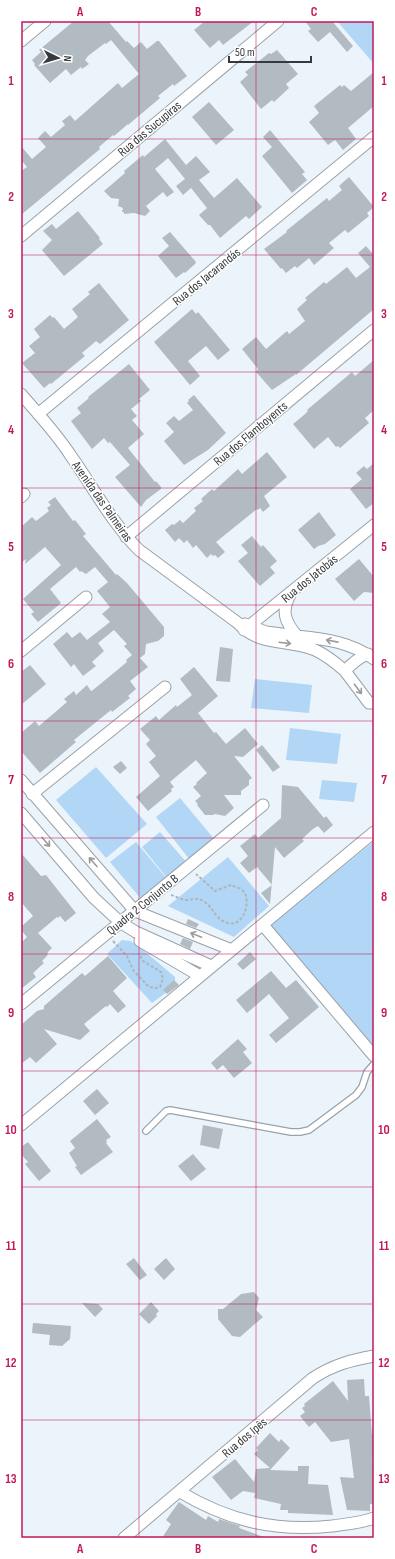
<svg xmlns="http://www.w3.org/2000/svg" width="395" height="1559" viewBox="0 0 395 1559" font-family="'Sofia Sans Condensed',sans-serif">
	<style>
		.green { fill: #b2d6f5 }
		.building { fill: #b2bac2 }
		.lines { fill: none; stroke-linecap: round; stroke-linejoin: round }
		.service-casing { stroke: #9aa2a9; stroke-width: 8 }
		.minor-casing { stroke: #9aa2a9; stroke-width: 13 }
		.path { stroke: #adb5ba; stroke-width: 2; stroke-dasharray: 3 2; stroke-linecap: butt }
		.service { stroke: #fff; stroke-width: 5.5 }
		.minor { stroke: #fff; stroke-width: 11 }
		.oneway { stroke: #9a9c9e }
		.grid { fill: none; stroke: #c2185b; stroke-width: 1; stroke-opacity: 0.55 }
		.labels { text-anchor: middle; stroke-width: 3; stroke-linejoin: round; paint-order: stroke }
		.street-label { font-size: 13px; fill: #363a3d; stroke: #fff }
		.neatline { fill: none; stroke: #c2185b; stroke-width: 1.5 }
		.grid-label { font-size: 13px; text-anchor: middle; font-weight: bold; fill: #c2185b }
	</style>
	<rect width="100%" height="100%" fill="#ebf4fb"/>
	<path class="green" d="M338,21H374V64L337,21Z
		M255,679L312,685L309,713L251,708Z
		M290,728L341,734L337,764L286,760Z
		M96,767L147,824L106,858L56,800Z
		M322,780L357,783L354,802L319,799Z
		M180,798L215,840L190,860L156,817Z
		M160,832L188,864L168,879L142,847Z
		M374,841V1053L267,928Z
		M136,842L168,880L142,900L110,862Z
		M228,857L269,906L234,937L168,906Z
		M122,940L130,941L136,944L175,977V986L152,1003L107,954Z"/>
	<path class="building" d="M74,21H108L126,42L127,41L134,48L141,42L147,49L157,41H159L187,76L174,86L173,84L158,96L160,98L128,125V124L114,136L113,135L99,147L100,149L21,215V171L27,167L21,160V146L32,159L46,147L38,138L45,131L51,137L65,125L62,121L70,115L75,121L118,83L122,88L139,74L111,40L106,44L105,43L88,56L85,60L89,64L82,69L81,67L71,75L66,69L50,83L34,65L35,64L32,60L41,52L39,50Z
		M205,21H254L223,45L219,40L210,48L194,30Z
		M305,21H332L353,46L347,52L330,32L318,42L308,31L311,29Z
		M277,50L298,74L286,84L289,88L274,102L272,100L261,109L240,82L248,75L245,72L269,53L271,54Z
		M374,72V106L348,128L356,139L343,150L335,140L328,145L309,122L319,113L314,106L340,85L342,87L344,85L351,91Z
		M209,102L234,130L216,145L192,117Z
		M270,130L305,172L302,174L307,180L292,193L262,156L272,147L263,137Z
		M165,139L186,165L196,156L210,172L199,180L214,198L237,178L262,207L249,219L246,216L220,238L210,225H208L199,215L207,208L191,188L183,195L176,186L185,179L168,158L155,169L174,192L167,197L163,192L146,206L150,211L145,216L134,213L124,214V212H122L123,208L118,206L119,199L111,198L104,191L125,173L124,171L143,155L144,157Z
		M349,177L374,207L367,213L369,216L348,233L345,230L329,243L334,248L314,265L309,258L297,268L295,266L286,273L282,268L281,269L264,249L287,232L286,231L327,198L329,201L342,190L339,186Z
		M78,211L100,238L99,239L103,244L64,276L42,250L52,240L43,231L52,224L56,229Z
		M170,232L196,262L195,264L185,273L184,272L176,278L158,256L169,246L162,238Z
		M366,246L374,255V309L296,375V374L272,390L256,372L258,369L242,349L256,337L266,349L287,331L289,334L305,321L297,309L307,300L305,298L324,282L326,284L347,267L356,278L370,267L358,253Z
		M99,283L129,320L100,344L96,341L82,353L85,356L51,384L50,383L44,388L22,363L35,353L29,346L40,337L34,329L50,315L53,318L54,317L64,329L78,317L72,309L90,294L88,292Z
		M192,309L196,314L198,312L230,350L218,360L206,346L188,361L200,376L190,385L154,342Z
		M374,360V410L365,418L369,423L340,448L338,446L336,447L328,437L314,449L293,424L304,415L308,411L307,410L352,372L355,376Z
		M129,364L150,390L139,399L141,401L131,409L137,416L132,420L144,434L128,448L155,482L156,481L161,487V489L146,500L141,507L115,477L130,465L110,442L108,443L104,438L92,449L71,421L81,413L77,408L89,398L88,397Z
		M194,395L226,433L208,450L184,465L164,441L174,432L166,423L174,416L179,421L193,410L187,403L189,401L188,400Z
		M267,452L287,477L264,496L270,506L263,512L260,508L258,510L257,509L216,542L225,552L218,558L215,555L213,556L211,554L207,558L196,545L193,548L187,540L184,543L179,538L175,542L165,530L172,524L174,525L180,520L183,523L196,511L194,508L203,501L201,499L212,489L214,491L238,469L242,474Z
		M374,463V503L366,509L350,489L362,479L356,473L364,466L367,469Z
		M55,497L73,521L75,520L86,534L83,536L116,575L117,574L127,583L164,627V636L158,641L146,644L145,654L140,658L148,667L130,681L136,689L128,696L130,698L112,712L111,710L74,740L76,742L40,773L21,751V733L35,721L39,726L67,702L64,699L74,691L76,695L87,685L91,691L93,690L127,662L126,660L132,655L124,646L127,644L114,630L98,643L104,651L92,662L96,666L83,676L74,664L71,667L53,644L67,632L72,638L80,632L87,640L110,622L102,614L110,607L97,591L108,582L95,567L86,574L81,571L80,572L76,567L50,589L61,603L38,622L31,614L34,612L23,599L61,565L45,547L25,564L26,559L21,563V527L32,517L36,521L49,511L47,508L51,505L48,502Z
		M319,512L336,535L325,544L318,546L314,549L298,530Z
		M252,536L261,547L263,545L277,561L270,567L275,573L260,586L238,561L248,553L241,545Z
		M359,559L374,577V593L364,592L354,601L335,579Z
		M220,647L233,649L230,682L216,681Z
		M30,665L46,684L21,705V672Z
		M194,667L218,696L198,713L214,733L216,732L226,744L245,728L258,744L243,757L234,756L252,778L249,780V785L241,791V795H224L234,808L225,816L215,814L213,815H205L197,805L198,804L195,801L201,796L193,787L197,784L196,783L207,773L196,760L170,782L174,787L171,789L172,791L148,811L136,797L160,776L149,762L156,756L146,744L150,740L140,729L156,716L159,720L176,705L177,707L192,695L180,679Z
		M262,745L280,767L273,772L256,750Z
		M121,761L127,768L120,774L113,767Z
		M282,785L298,787L324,818L326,816L333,825L324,833L318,826L313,829L302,839L304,841L284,858L275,847L270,904L261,893L272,885L257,867L249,873L240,863L248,856L240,846L255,834L258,838L281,818Z
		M21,853L41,876L46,875L76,913L65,922L60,916L58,918L57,917L38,933L52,948L48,952L47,956L42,961L44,963L33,973L36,977L21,989V943L27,937L21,930V927L33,916L21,902Z
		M188,919L199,924L196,928L186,924Z
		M183,938L193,942L190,949L180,944Z
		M250,952L256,959L243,970L237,964Z
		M108,956L127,978L113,991L126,1006L118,1013L110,1004L107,1007L106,1006L84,1024L90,1031L80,1040L44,1029L57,1044L36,1063L30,1057L21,1064V1025L37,1011L44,1009V1006L82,973L85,976Z
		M271,971L286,988L296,980L319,1007L276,1043L269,1035L289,1018L269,994L247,1013L236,1000Z
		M174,980L179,985L167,994L163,990Z
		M238,1039L247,1049L243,1052L252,1063L234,1078L223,1065L217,1070L211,1063Z
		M97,1089L109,1103L95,1115L83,1101Z
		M97,1119L111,1137L106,1140L107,1142L106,1143L113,1152L81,1175L75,1167L77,1166L69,1153L75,1148L70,1141Z
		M203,1125L223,1129L219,1149L200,1145Z
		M28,1142L51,1171L39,1181L25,1164L28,1162L21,1154V1147Z
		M193,1154L206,1169L191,1181L178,1166Z
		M134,1258L147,1275L140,1280L126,1264Z
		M166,1258L175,1269L164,1280L154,1269Z
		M254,1292L259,1298L256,1310L263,1317L240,1337L232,1336L218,1319V1309H223L241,1294Z
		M151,1302L159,1311L156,1314L157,1316L149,1324L139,1314Z
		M82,1303L98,1304L103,1309L95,1317Z
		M33,1323L71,1326L70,1339L62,1346L49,1345L50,1335L32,1333Z
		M364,1379L365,1396H369L372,1435H374V1457H372L374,1469V1504H370V1511L347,1510L340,1477L354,1478L349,1439L331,1442L315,1422L309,1427L300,1416L305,1412L302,1408L305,1406L304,1404L333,1381L348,1401L347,1380Z
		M270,1433L279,1442L281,1439L290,1448L270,1470L298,1471V1466H309L308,1484L328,1485L333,1515L288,1513V1510H280L281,1504L254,1498L255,1493L243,1491L231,1500L212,1477L235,1459L254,1482L256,1469L270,1468L254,1454L258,1450L256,1448Z
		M179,1502L206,1520L208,1516L218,1522L219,1519L240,1526L239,1528L264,1537V1538H162L171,1524L166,1520Z"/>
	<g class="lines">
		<defs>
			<path id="service" d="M146,1131L166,1111L170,1110L291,1132H300L309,1130L356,1095L362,1087L367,1072L374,1064"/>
			<path id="minor" d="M21,41L45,21
				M21,236L278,21
				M21,394C38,414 57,434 71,456C93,487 112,523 139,550L238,623C261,648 287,638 315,650C326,655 336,663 345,671
				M38,414L374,137
				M21,497L24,494
				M126,537L374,330
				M290,595C281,611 285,622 297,636C325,639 351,642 374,659
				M245,624L266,632L297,636
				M244,630L374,525
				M21,651L86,597
				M368,654C358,658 352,663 345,671L369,703H374
				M21,780L135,911L232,950
				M32,794L165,687
				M21,813L94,898L121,923L136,932L211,966
				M263,925L374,1056
				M140,941L200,976
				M21,1004L263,805
				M21,1125L374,832
				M180,1492C229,1521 275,1532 332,1526C346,1524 361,1523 374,1518
				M124,1538L313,1378C333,1365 351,1360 374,1356"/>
		</defs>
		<use href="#service" class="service-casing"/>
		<use href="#minor" class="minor-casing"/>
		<path class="path" d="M171,895C175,896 180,899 185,900C191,900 198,897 203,901C213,906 216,921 228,923C244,927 251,901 244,892C242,888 235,887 231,885L215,891L196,874
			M113,941L127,956L133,970L149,987L156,988L160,987L163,979L161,972L143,961L139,954"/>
		<use href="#service" class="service"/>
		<use href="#minor" class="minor"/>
	</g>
	<defs><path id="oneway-shaft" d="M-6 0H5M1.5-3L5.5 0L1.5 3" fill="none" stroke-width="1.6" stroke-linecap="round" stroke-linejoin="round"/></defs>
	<g class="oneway">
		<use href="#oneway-shaft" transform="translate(332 641) rotate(-169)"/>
		<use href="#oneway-shaft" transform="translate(285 643) rotate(7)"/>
		<use href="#oneway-shaft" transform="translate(358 689) rotate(53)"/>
		<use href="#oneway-shaft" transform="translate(46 842) rotate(49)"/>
		<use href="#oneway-shaft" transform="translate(93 862) rotate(-131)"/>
		<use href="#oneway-shaft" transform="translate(196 935) rotate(-158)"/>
	</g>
	<path class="grid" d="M139,21V1538M256,21V1538M21,139H374M21,255H374M21,372H374M21,488H374M21,605H374M21,721H374M21,838H374M21,954H374M21,1071H374M21,1187H374M21,1304H374M21,1420H374"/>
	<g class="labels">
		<g class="street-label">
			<text transform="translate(149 128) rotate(-40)" y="5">Rua das Sucupiras</text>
			<text transform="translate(206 276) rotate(-39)" y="5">Rua dos Jacarandás</text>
			<text transform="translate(250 433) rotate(-40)" y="5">Rua dos Flamboyents</text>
			<text transform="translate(103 501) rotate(55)" y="5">Avenida das Palmeiras</text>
			<text transform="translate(309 578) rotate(-39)" y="5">Rua dos Jatobás</text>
			<text transform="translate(142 904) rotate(-39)" y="5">Quadra 2 Conjunto B</text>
			<text transform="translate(244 1437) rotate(-40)" y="5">Rua dos Ipês</text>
		</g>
	</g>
	<rect width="395" height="1559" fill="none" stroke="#ffffff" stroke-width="44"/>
	<g transform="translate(58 58) rotate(95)" stroke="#ffffff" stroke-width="3" paint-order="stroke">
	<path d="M0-3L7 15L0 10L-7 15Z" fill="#363a3d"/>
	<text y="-6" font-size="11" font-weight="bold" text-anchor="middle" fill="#363a3d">N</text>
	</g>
	<path d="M229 56v6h82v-6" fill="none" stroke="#363a3d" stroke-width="2"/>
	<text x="235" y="56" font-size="12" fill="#363a3d" stroke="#ffffff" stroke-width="3" paint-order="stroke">50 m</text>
	<rect x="22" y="22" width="351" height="1515" class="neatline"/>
	<g class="grid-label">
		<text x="80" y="16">A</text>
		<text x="198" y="16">B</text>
		<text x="314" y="16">C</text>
		<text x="11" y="85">1</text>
		<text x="384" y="85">1</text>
		<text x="11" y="201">2</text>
		<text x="384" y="201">2</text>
		<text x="11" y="318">3</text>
		<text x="384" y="318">3</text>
		<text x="11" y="434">4</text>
		<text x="384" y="434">4</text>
		<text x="11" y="551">5</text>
		<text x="384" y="551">5</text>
		<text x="11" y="668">6</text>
		<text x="384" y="668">6</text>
		<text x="11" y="784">7</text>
		<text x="384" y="784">7</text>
		<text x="11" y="901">8</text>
		<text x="384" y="901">8</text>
		<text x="11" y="1017">9</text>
		<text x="384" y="1017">9</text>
		<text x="11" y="1134">10</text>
		<text x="384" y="1134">10</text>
		<text x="11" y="1250">11</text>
		<text x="384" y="1250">11</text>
		<text x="11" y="1367">12</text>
		<text x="384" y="1367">12</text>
		<text x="11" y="1483">13</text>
		<text x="384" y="1483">13</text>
		<text x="80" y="1553">A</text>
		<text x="198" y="1553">B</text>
		<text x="314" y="1553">C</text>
	</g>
</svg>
